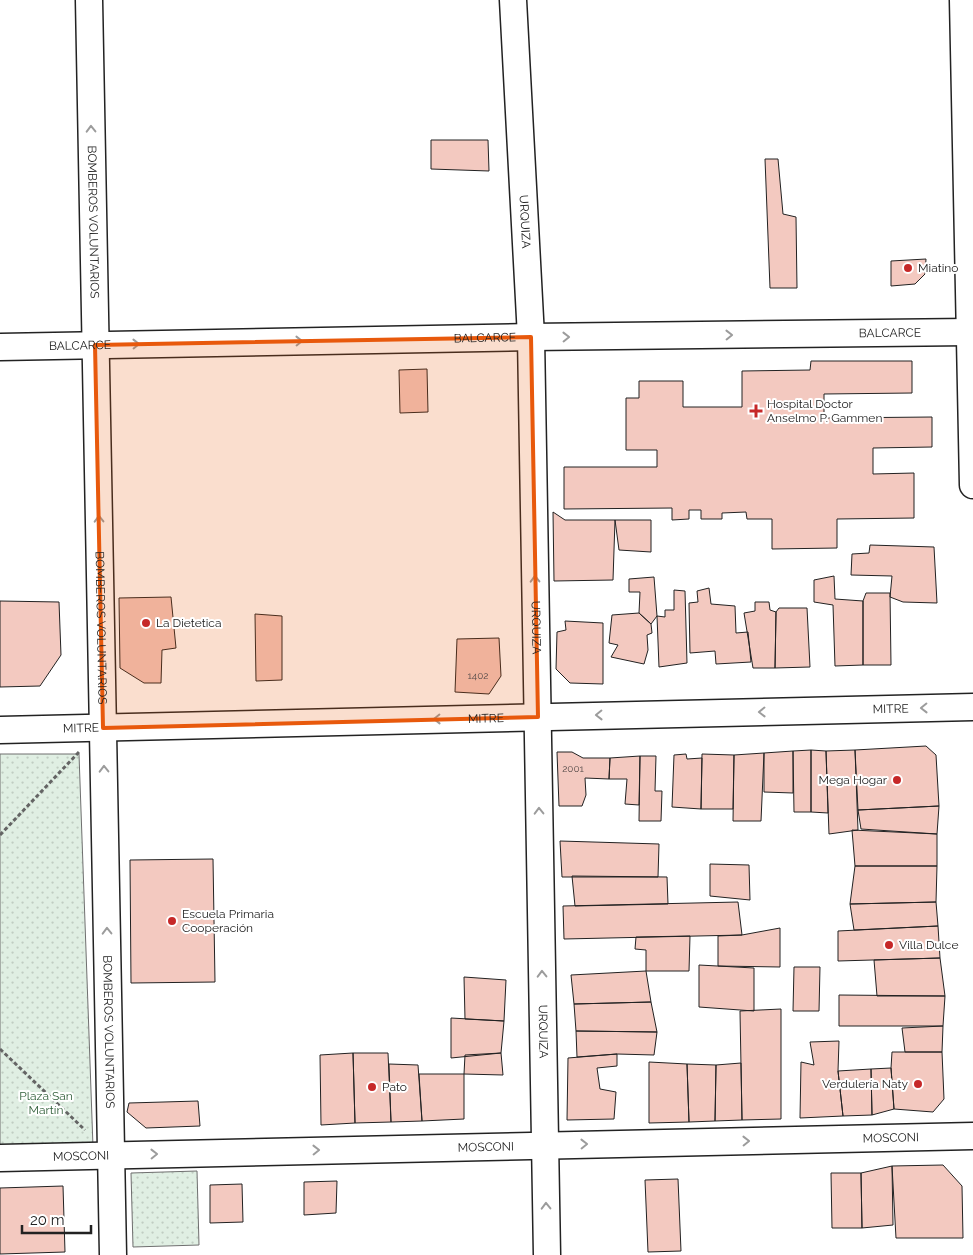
<svg xmlns="http://www.w3.org/2000/svg" width="973" height="1255" viewBox="0 0 973 1255" font-family="Raleway,sans-serif">
	<style>
		.park { fill: url(#park-dots); stroke: #6f6f6f }
		.building { fill: #f3c9c0; stroke: #222 }
		.lines { fill: none; stroke-linecap: round; stroke-linejoin: round }
		.minor-casing { stroke: #222; stroke-width: 29 }
		.path { stroke: #646464; stroke-width: 3; stroke-dasharray: 4 2.5; stroke-linecap: butt }
		.minor { stroke: #fff; stroke-width: 26 }
		.oneway { stroke: #9c9c9c }
		.marked { fill: #e8590c; fill-opacity: 0.2; stroke: #e8590c; stroke-width: 4; stroke-linejoin: round }
		.poi-dot { fill: #c62828; stroke: #fff; stroke-width: 2 }
		.labels { text-anchor: middle; stroke-width: 4; stroke-linejoin: round; paint-order: stroke }
		.number-label { font-size: 10px; fill: #564c4a }
		.street-label { font-size: 12px; fill: #222; stroke: #fff }
		.poi-label { font-size: 12px; fill: #222; stroke: #fff; text-anchor: start }
		.park-label { font-size: 12px; fill: #2f5e38; stroke: #fff }
	</style>
	<defs>
		<pattern id="park-dots" width="8" height="8" patternUnits="userSpaceOnUse" patternTransform="scale(1.25)"><rect width="8" height="8" fill="#e0efe3"/><path d="M2 2h.1M6 6h.1" fill="none" stroke="#c0cdc2" stroke-width="1.8" stroke-linecap="round"/></pattern>
	</defs>
	<rect width="100%" height="100%" fill="#fff"/>
	<path class="park" d="M0,754H79L93,1147L0,1150Z
		M197,1171L199,1245L133,1247L131,1173Z"/>
	<path class="building" d="M431,140H488L489,171L431,169Z
		M765,159H778L783,214L796,217L797,288H770Z
		M926,259L925,274L915,284L891,286V261Z
		M811,361H912V393L824,394V418L932,417V447L873,448V474L914,473V518L837,519V548L772,549V519H747L746,512L722,513V519H701V510H689V519L672,520V508L564,509V467H657V450H626V398H639V381H683V407H742V371L810,370Z
		M427,369L428,412L400,413L399,370Z
		M553,512L565,520H615L613,580L554,581Z
		M615,520H651V552L619,550Z
		M870,545L934,547L937,603L903,602L890,597L892,576L851,575L852,554L869,553Z
		M834,576L835,599L863,601V665L835,666L833,605L814,602V580Z
		M654,577L657,616L651,624L639,613L640,592H629V579Z
		M709,588L711,604L735,606L736,633L748,632L751,662L716,664L715,651L690,653L689,603L698,602L697,591Z
		M674,590L685,591L687,663L659,667L657,616L665,617V610H674Z
		M866,593H890L891,665H863V601Z
		M171,597L176,648L162,650L161,683H144L120,668L119,598Z
		M0,601L59,602L61,655L40,686L0,687Z
		M755,602H769L770,610L776,612L775,668H753L744,613L755,611Z
		M779,608H807L810,667L775,668L776,612Z
		M639,613L651,624L652,633L647,635L648,650L644,664L611,657L618,645L609,643L612,615Z
		M255,614L282,616V680L256,681Z
		M565,621L603,623V684L570,683L556,669L557,632L566,630Z
		M499,638L501,676L489,694L455,692L457,639Z
		M926,746L936,755L939,806L858,810L855,750Z
		M811,750V812H794L793,751Z
		M811,750L826,751L828,813L811,812Z
		M855,750L858,830L829,834L826,751Z
		M793,751V793L764,792V753Z
		M557,752H572L583,758H610L609,779L585,778L586,795L582,806H559Z
		M764,753L761,821H733L734,755Z
		M686,754L687,759L702,758L701,809L672,807L674,755Z
		M702,754L734,755L733,809H701Z
		M640,756H656L655,791H662L661,821H639Z
		M640,756L639,805L625,804L627,779H609L610,758Z
		M939,806L937,834L861,829L858,810Z
		M852,830L937,834V866H855Z
		M560,841L659,844L658,877H562Z
		M213,859L215,982L131,983L130,860Z
		M710,864L749,865L750,900L710,896Z
		M855,866H937L936,902L850,904Z
		M572,876L667,877L668,904L575,906Z
		M738,902L742,935L564,939L563,906Z
		M936,902L938,926L854,930L850,904Z
		M938,926L940,958L838,961V931Z
		M780,928V967L718,966V936L742,935Z
		M690,936L689,971H646V950L635,949L636,937Z
		M940,958L945,996H877L874,960Z
		M699,965L754,968V1011L699,1007Z
		M794,967H820L819,1011H793Z
		M646,971L651,1002L574,1004L571,975Z
		M464,977L506,980L504,1021L465,1019Z
		M839,995L945,996L943,1026H839Z
		M651,1002L657,1032L576,1031L574,1004Z
		M781,1009V1119L742,1120L740,1011Z
		M451,1018L504,1021L501,1053L451,1058Z
		M943,1026L942,1052H905L902,1028Z
		M576,1031L657,1032L654,1055L617,1054L577,1057Z
		M839,1041L838,1071L843,1116L800,1118L801,1062L814,1065L810,1042Z
		M892,1052H942L944,1099L933,1112L894,1109L891,1068Z
		M353,1053H388L391,1122L355,1123Z
		M353,1053L355,1123L321,1125L320,1055Z
		M501,1053L503,1075L464,1074L465,1055Z
		M617,1054V1066L597,1068L600,1089L616,1092L614,1119L567,1120L568,1058Z
		M649,1062L687,1064L689,1122L649,1123Z
		M741,1063L742,1120L715,1121L716,1065Z
		M389,1064L418,1065L422,1121L391,1122Z
		M687,1064L716,1065L715,1121L689,1122Z
		M891,1068L894,1109L872,1115L871,1069Z
		M871,1069L872,1115L843,1116L838,1071Z
		M419,1074H464V1119L422,1121Z
		M198,1101L200,1126L146,1128L127,1112L129,1103Z
		M943,1165L962,1186L963,1238H896L892,1166Z
		M892,1166L893,1225L862,1228L861,1173Z
		M831,1173H861L862,1228H832Z
		M678,1179L681,1251L648,1252L645,1180Z
		M337,1181L336,1213L304,1215V1182Z
		M242,1184L243,1222L210,1223V1185Z
		M63,1186L65,1252L0,1254V1188Z"/>
	<g class="lines">
		<defs>
			<g id="minor">
				<path id="s1" d="M89,0L113,1255"/>
				<path id="s2" d="M513,0L531,337L547,1255"/>
				<path d="M963,0L973,485"/>
				<path id="s3" d="M0,347L531,337L970,332"/>
				<path id="s4" d="M0,730L973,707"/>
				<path id="s5" d="M0,1158L973,1136"/>
			</g>
		</defs>
		<use href="#minor" class="minor-casing"/>
		<path class="path" d="M0,835L79,752
			M0,1049L85,1130"/>
		<use href="#minor" class="minor"/>
	</g>
	<defs><path id="oneway-chevron" d="M-2-3.5L2.5 0L-2 3.5" fill="none" stroke-width="1.6" stroke-linecap="round" stroke-linejoin="round" transform="scale(1.25)"/></defs>
	<g class="oneway">
		<use href="#oneway-chevron" transform="translate(91 129) rotate(-91)"/>
		<use href="#oneway-chevron" transform="translate(729 335) rotate(-1)"/>
		<use href="#oneway-chevron" transform="translate(566 337) rotate(-1)"/>
		<use href="#oneway-chevron" transform="translate(299 341) rotate(-1)"/>
		<use href="#oneway-chevron" transform="translate(136 344) rotate(-1)"/>
		<use href="#oneway-chevron" transform="translate(99 519) rotate(-91)"/>
		<use href="#oneway-chevron" transform="translate(535 579) rotate(-91)"/>
		<use href="#oneway-chevron" transform="translate(924 708) rotate(179)"/>
		<use href="#oneway-chevron" transform="translate(762 712) rotate(179)"/>
		<use href="#oneway-chevron" transform="translate(599 715) rotate(179)"/>
		<use href="#oneway-chevron" transform="translate(437 719) rotate(179)"/>
		<use href="#oneway-chevron" transform="translate(104 769) rotate(-91)"/>
		<use href="#oneway-chevron" transform="translate(539 811) rotate(-91)"/>
		<use href="#oneway-chevron" transform="translate(107 931) rotate(-91)"/>
		<use href="#oneway-chevron" transform="translate(542 974) rotate(-91)"/>
		<use href="#oneway-chevron" transform="translate(746 1141) rotate(-1)"/>
		<use href="#oneway-chevron" transform="translate(584 1144) rotate(-1)"/>
		<use href="#oneway-chevron" transform="translate(316 1150) rotate(-1)"/>
		<use href="#oneway-chevron" transform="translate(154 1154) rotate(-1)"/>
		<use href="#oneway-chevron" transform="translate(546 1206) rotate(-91)"/>
	</g>
	<path class="marked" d="M531,337L538,717L103,728L95,345Z"/>
	<g class="poi-dot">
		<circle cx="908" cy="268" r="5"/>
		<path d="M753.5 403.5h5v5h5v5h-5v5h-5v-5h-5v-5h5z"/>
		<circle cx="146" cy="623" r="5"/>
		<circle cx="897" cy="780" r="5"/>
		<circle cx="172" cy="921" r="5"/>
		<circle cx="889" cy="945" r="5"/>
		<circle cx="918" cy="1084" r="5"/>
		<circle cx="372" cy="1087" r="5"/>
	</g>
	<g class="labels">
		<g class="number-label">
			<text x="478" y="679">1402</text>
			<text x="573" y="772">2001</text>
		</g>
		<g class="street-label">
			<text dy="4" stroke="none"><textPath href="#s2" startOffset="222">URQUIZA</textPath></text>
			<text dy="4" stroke="none"><textPath href="#s1" startOffset="222">BOMBEROS VOLUNTARIOS</textPath></text>
			<text dy="4" stroke="none"><textPath href="#s3" startOffset="890">BALCARCE</textPath></text>
			<text dy="4" stroke="none"><textPath href="#s3" startOffset="485">BALCARCE</textPath></text>
			<text dy="4" stroke="none"><textPath href="#s3" startOffset="80">BALCARCE</textPath></text>
			<text dy="4" stroke="none"><textPath href="#s1" startOffset="628">BOMBEROS VOLUNTARIOS</textPath></text>
			<text dy="4" stroke="none"><textPath href="#s2" startOffset="628">URQUIZA</textPath></text>
			<text dy="4" stroke="none"><textPath href="#s4" startOffset="891">MITRE</textPath></text>
			<text dy="4" stroke="none"><textPath href="#s4" startOffset="486">MITRE</textPath></text>
			<text dy="4" stroke="none"><textPath href="#s4" startOffset="81">MITRE</textPath></text>
			<text dy="4" stroke="none"><textPath href="#s1" startOffset="1032">BOMBEROS VOLUNTARIOS</textPath></text>
			<text dy="4" stroke="none"><textPath href="#s2" startOffset="1032">URQUIZA</textPath></text>
			<text dy="4" stroke="none"><textPath href="#s5" startOffset="891">MOSCONI</textPath></text>
			<text dy="4" stroke="none"><textPath href="#s5" startOffset="486">MOSCONI</textPath></text>
			<text dy="4" stroke="none"><textPath href="#s5" startOffset="81">MOSCONI</textPath></text>
		</g>
		<g class="poi-label">
			<text x="918" y="272">Miatino</text>
			<text x="767" y="408">Hospital Doctor<tspan x="767" dy="14">Anselmo P. Gammen</tspan></text>
			<text x="156" y="627">La Dietetica</text>
			<text x="887" y="784" text-anchor="end">Mega Hogar</text>
			<text x="182" y="918">Escuela Primaria<tspan x="182" dy="14">Cooperación</tspan></text>
			<text x="899" y="949">Villa Dulce</text>
			<text x="908" y="1088" text-anchor="end">Verdulería Naty</text>
			<text x="382" y="1091">Pato</text>
		</g>
		<g class="park-label">
			<text x="46" y="1100">Plaza San<tspan x="46" dy="14">Martín</tspan></text>
		</g>
	</g>
	<path d="M22 1225v8h69v-8" fill="none" stroke="#222222" stroke-width="2.5"/>
	<text x="30" y="1225" font-size="15" fill="#222222" stroke="#ffffff" stroke-width="4" paint-order="stroke">20 m</text>
</svg>
